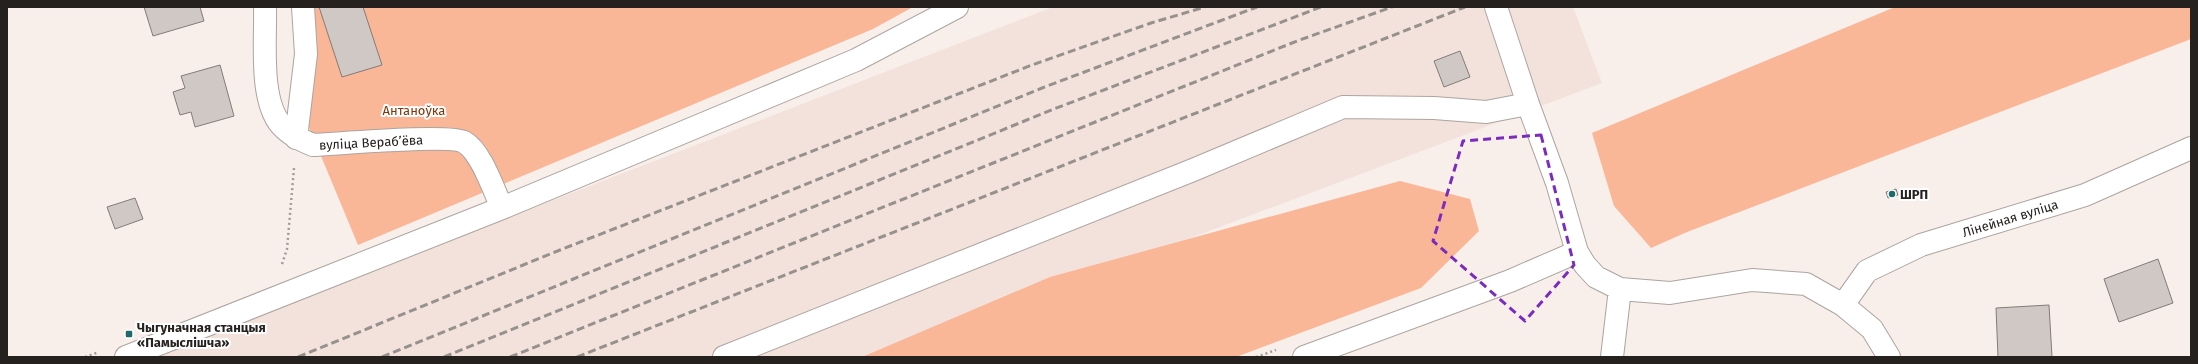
<svg xmlns="http://www.w3.org/2000/svg" width="2198" height="364" viewBox="0 0 2198 364" font-family="'Fira Sans',sans-serif">
	<style>
		.built { fill: #f3e2db }
		.green { fill: #fab798 }
		.building { fill: #d0c8c4; stroke: #837b78 }
		.lines { fill: none; stroke-linecap: round; stroke-linejoin: round }
		.minor-casing { stroke: #aca4a0; stroke-width: 24 }
		.path { stroke: #a19b98; stroke-width: 2.5; stroke-dasharray: 2 3; stroke-linecap: butt }
		.minor { stroke: #fff; stroke-width: 22 }
		.rail { stroke: #97918e; stroke-width: 3; stroke-dasharray: 8 4; stroke-linecap: butt }
		.marked { fill: none; stroke: #7b2cbf; stroke-width: 3; stroke-dasharray: 8 5; stroke-linejoin: round }
		.poi-dot { fill: #1e6b6b; stroke: #fefefe; stroke-width: 1.5 }
		.labels { text-anchor: middle; stroke-width: 4; stroke-linejoin: round; paint-order: stroke }
		.park-label { font-size: 13px; fill: #803609; stroke: #fefefe }
		.street-label { font-size: 13px; fill: #24211f; stroke: #fefefe }
		.poi-label { font-size: 13px; font-weight: bold; fill: #24211f; stroke: #fefefe; text-anchor: start }
	</style>
	<rect width="100%" height="100%" fill="#f8efeb"/>
	<path class="built" d="M1053,7H1573L1602,83L875,357H147Z"/>
	<path class="green" d="M294,7H913L873,29L358,245L296,96Z
		M1895,7H2191V39L1687,232L1651,248L1614,206L1592,133Z
		M1400,181L1470,199L1479,231L1421,288L1236,357H862L1050,277Z"/>
	<path class="building" d="M144,7H200L204,21L153,36Z
		M319,7H363L382,65L342,77Z
		M1460,51L1470,77L1444,87L1434,61Z
		M220,65L234,116L195,127L191,112L180,115L173,92L185,88L181,76Z
		M1896,189L1898,195L1888,198L1886,192Z
		M135,198L143,219L115,229L107,207Z
		M2158,259L2173,303L2119,322L2104,279Z
		M2049,305L2052,357H1998L1996,308Z"/>
	<g class="lines">
		<defs>
			<path id="minor" d="M265,7C266,40 259,99 281,125C290,135 301,140 313,145C337,144 449,134 464,142C481,151 494,191 502,208
				M1496,7L1528,104L1557,183L1577,252L1585,265L1596,277L1620,289L1670,293L1752,280L1806,284L1843,305L1872,329L1889,357
				M296,138L306,54L303,7
				M1843,305L1867,271L1921,245L2085,195L2191,148
				M126,357L502,208L856,60L957,7
				M724,357L1193,170L1343,107L1434,108L1486,112L1528,104
				M1304,357L1510,281L1577,252
				M1612,357L1620,289"/>
		</defs>
		<use href="#minor" class="minor-casing"/>
		<path class="path" d="M282,264L287,249L294,168
			M85,357L99,352
			M1256,357L1276,350"/>
		<use href="#minor" class="minor"/>
		<path class="rail" d="M298,357L560,250L1032,65L1151,23L1205,7
			M382,357L1042,88L1257,7
			M444,357L1054,109L1321,7
			M510,357L1297,41L1392,7
			M577,357L1465,7"/>
	</g>
	<path class="marked" d="M1541,135L1574,265L1525,321L1433,241L1463,141Z"/>
	<g class="poi-dot">
		<circle cx="1892" cy="194" r="4"/>
		<rect x="125" y="330" width="8" height="8" rx="2"/>
	</g>
	<g class="labels">
		<g class="park-label">
			<text x="414" y="115">Антаноўка</text>
		</g>
		<g class="street-label">
			<text transform="translate(371 142) rotate(-3)" y="5">вуліца Верабʼёва</text>
			<text transform="translate(2010 218) rotate(-17)" y="5">Лінейная вуліца</text>
		</g>
		<g class="poi-label">
			<text x="1900" y="199">ШРП</text>
			<text x="137" y="332">Чыгуначная станцыя<tspan x="137" dy="15">«Памыслішча»</tspan></text>
		</g>
	</g>
	<rect width="2198" height="364" fill="none" stroke="#24211f" stroke-width="16"/>
</svg>
